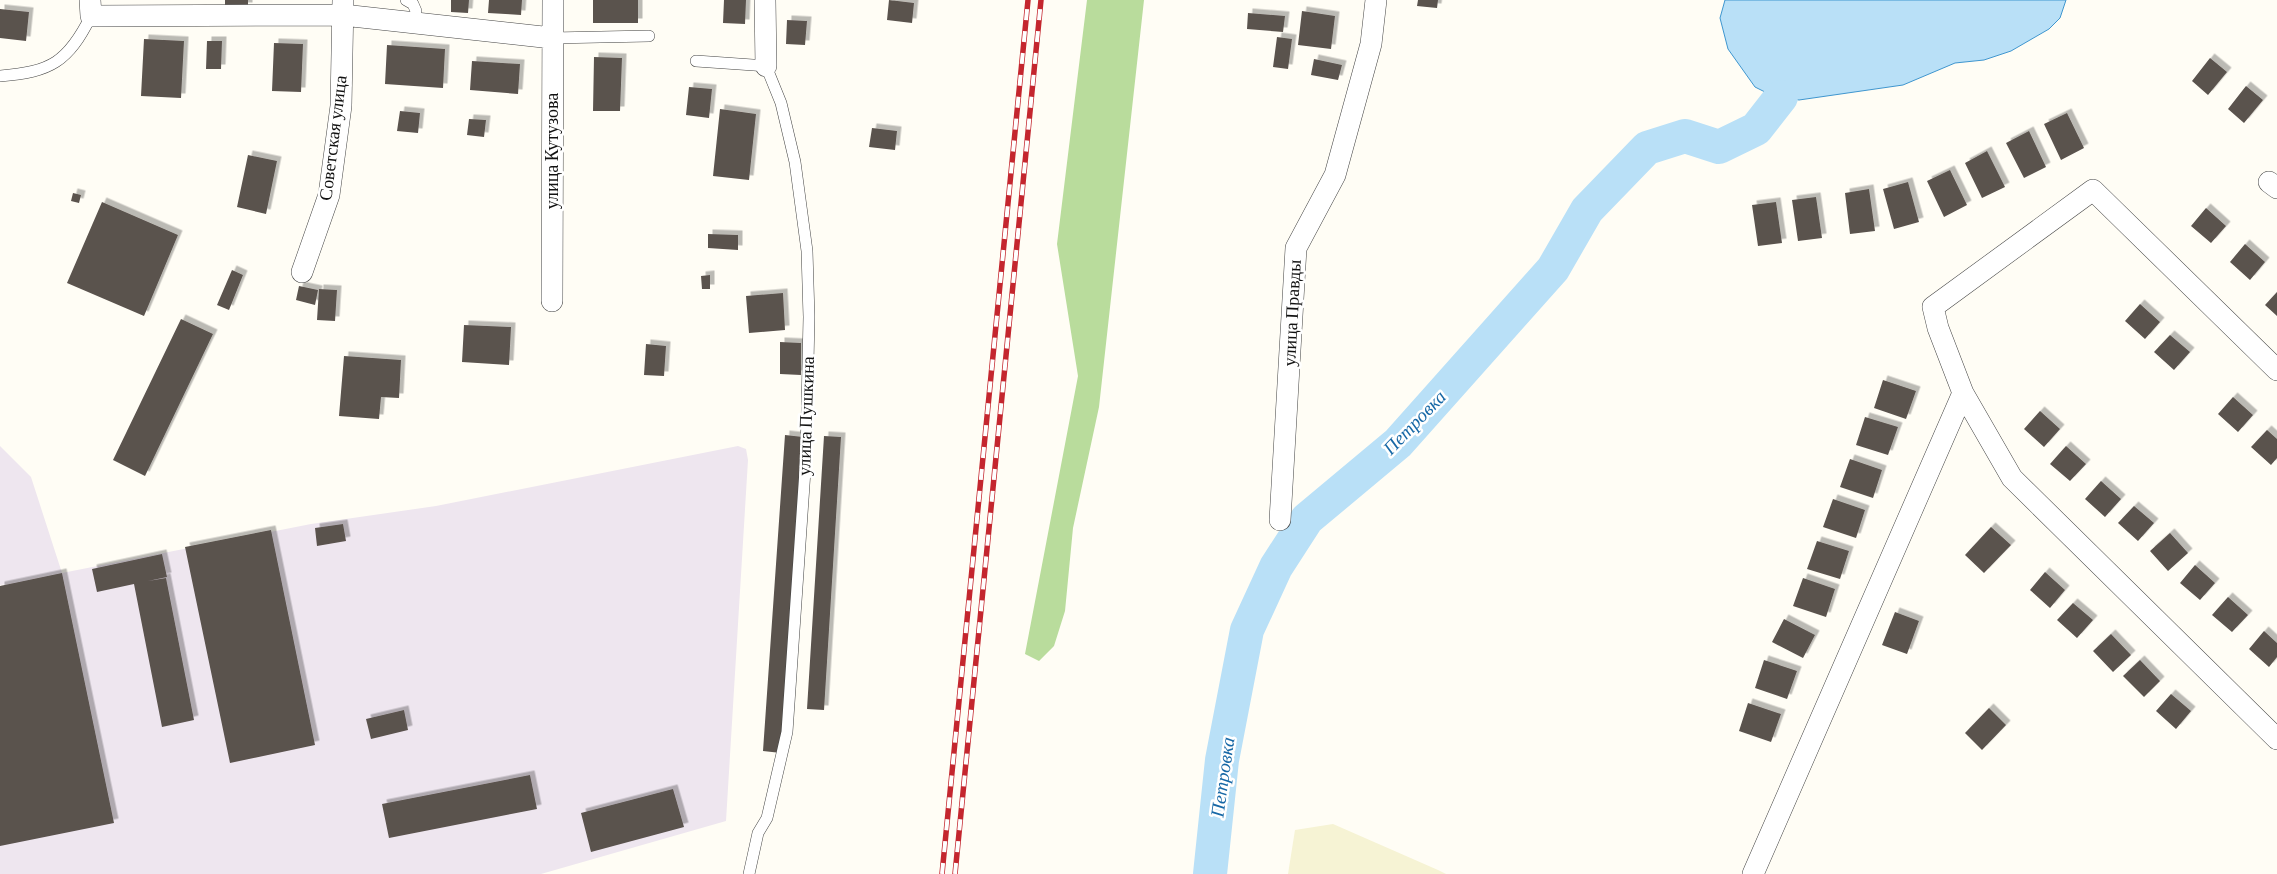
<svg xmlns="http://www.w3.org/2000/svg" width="2277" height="874" viewBox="0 0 2277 874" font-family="'Crimson Pro',serif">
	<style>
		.industrial { fill: #eee6ef }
		.farmland { fill: #f6f3d4 }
		.forest { fill: #b9dc9c }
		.water { fill: #b9e0f7; stroke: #3f96cf }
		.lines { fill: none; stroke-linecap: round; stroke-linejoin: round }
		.river { stroke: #b9e0f7; stroke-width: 34 }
		.building { fill: #5a524d; filter: url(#shadow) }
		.lane-casing { stroke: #444; stroke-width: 12 }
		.street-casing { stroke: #444; stroke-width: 22 }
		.lane { stroke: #fff; stroke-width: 11 }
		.street { stroke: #fff; stroke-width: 21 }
		.rail-casing { stroke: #c4262e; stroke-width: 5.5 }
		.rail { stroke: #fff; stroke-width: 4; stroke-dasharray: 11; stroke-linecap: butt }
		.labels { text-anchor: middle; stroke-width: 5; stroke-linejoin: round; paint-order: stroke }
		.street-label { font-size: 18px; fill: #111; stroke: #fff }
		.water-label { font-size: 19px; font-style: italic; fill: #1768a6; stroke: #fff }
	</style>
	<defs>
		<filter id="shadow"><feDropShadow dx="4.5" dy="-4.5" stdDeviation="0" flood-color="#0004"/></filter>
	</defs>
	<rect width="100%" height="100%" fill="#fffdf5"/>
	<path class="industrial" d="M0,446L31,477L62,573L311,524L436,506L738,446L746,449L748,460L726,821L541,874H0V586L7,584L0,585Z"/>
	<path class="farmland" d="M1333,824L1438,870L1446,874H1288L1295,830Z"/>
	<path class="forest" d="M1087,0H1144L1099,407L1073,528L1065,611L1054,646L1039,661L1025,654L1078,376L1057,244Z"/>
	<path class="water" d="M1725,0H2066L2060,18L2049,29L2011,51L1984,60L1955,63L1903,85L1799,100L1769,94L1755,87L1728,49L1720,18Z"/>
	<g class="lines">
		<path class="river" d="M1210,874L1222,760L1247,630L1276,567L1307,519L1398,443L1553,269L1587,210L1647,148L1685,136L1719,147L1756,129L1781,97"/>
	</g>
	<path class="building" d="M225,0H248V7L225,6Z
		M451,0H469L468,13L451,12Z
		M489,0H522L521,15L488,13Z
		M593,0H638V23H593Z
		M724,0H746L745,24L723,23Z
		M889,0L914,3L912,23L887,20Z
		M1418,0H1438L1437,8L1417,6Z
		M0,9L29,12L26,41L0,38Z
		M1302,11L1335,16L1331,49L1298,45Z
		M1248,13L1285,16L1283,32L1247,29Z
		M787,20L807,21L805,45L786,44Z
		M1277,37L1292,39L1288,69L1273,67Z
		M144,39L184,41L181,98L141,96Z
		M207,41H222L221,69H206Z
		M274,43L303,44L301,92L272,91Z
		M387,45L445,49L443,88L385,84Z
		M594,57L622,58L620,111H593Z
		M2210,58L2227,72L2208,95L2192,81Z
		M1314,59L1342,65L1338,80L1311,75Z
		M472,61L520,64L518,94L470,90Z
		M2246,86L2263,100L2244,123L2228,109Z
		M689,87L712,89L709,118L686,115Z
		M720,109L756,114L749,180L713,176Z
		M400,111L420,113L418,133L397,131Z
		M2067,113L2084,148L2061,160L2044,124Z
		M469,119L486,120L484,137L467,135Z
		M872,128L897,131L895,150L869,147Z
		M2029,131L2046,167L2024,178L2006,143Z
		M1987,151L2005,187L1982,198L1965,163Z
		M248,155L277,161L266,214L237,207Z
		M1950,170L1967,205L1944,217L1927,181Z
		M1908,182L1919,222L1894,229L1883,189Z
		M1869,189L1875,231L1850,234L1845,193Z
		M73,193L81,195L79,203L71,201Z
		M1816,197L1822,238L1798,241L1792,200Z
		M102,202L178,235L144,316L67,283Z
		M1776,202L1782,243L1758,246L1752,205Z
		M2206,208L2226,226L2211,243L2191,226Z
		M708,234L738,235V250L708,248Z
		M2245,244L2265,262L2250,280L2230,262Z
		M232,270L243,275L229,310L217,305Z
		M710,275V289H702L701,276Z
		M299,286L318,290L315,305L296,300Z
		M319,289L337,290L335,321L317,320Z
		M2277,292V316L2265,305Z
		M783,293L785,330L749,333L746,296Z
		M2140,304L2160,322L2145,339L2125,321Z
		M181,319L213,334L145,476L113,460Z
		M464,325L511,327L509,365L462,362Z
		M2170,335L2190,352L2174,370L2154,352Z
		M780,342L801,343V375L780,374Z
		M646,344L666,346L664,376L644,375Z
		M344,356L401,360L399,398L381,397L379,419L339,416Z
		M1883,380L1916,391L1906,419L1874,408Z
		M2233,397L2253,415L2238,432L2218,414Z
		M2040,411L2060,429L2044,447L2024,429Z
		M1865,417L1898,427L1888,455L1856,445Z
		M2267,430L2277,439V458L2271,465L2251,447Z
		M785,435L803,437L781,753L763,751Z
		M824,436L841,437L824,710L807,709Z
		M2066,446L2086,464L2070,481L2050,464Z
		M1850,459L1882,470L1873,498L1840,487Z
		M2101,481L2121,499L2105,517L2085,499Z
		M1833,499L1865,510L1856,538L1823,527Z
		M2134,506L2154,523L2138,541L2118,523Z
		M343,524L346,541L317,546L315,528Z
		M1991,527L2011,545L1984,573L1965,555Z
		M271,530L315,745L230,763L185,547Z
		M2170,533L2188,553L2168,571L2150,551Z
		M1817,541L1849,551L1840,579L1807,569Z
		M162,554L167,577L148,581L166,578L194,720L162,727L134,584L97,592L92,569Z
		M2195,565L2215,583L2200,600L2180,583Z
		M2045,572L2065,590L2050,608L2030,590Z
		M62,573L114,823L0,846V586Z
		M1803,578L1835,589L1826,617L1793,606Z
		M2228,597L2248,615L2232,632L2212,615Z
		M2073,603L2093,620L2077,638L2057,620Z
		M1895,612L1919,621L1907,654L1882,645Z
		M1784,619L1815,635L1803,658L1772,642Z
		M2264,631L2277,643V657L2269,667L2249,649Z
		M2111,634L2131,655L2113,672L2093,651Z
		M1764,660L1797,671L1787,699L1755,688Z
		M2140,660L2160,681L2144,697L2123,676Z
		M2171,694L2191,711L2176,729L2156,711Z
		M1748,703L1781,714L1771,742L1739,731Z
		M1989,708L2006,725L1982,750L1965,733Z
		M404,710L408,730L371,739L366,719Z
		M530,775L537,809L389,838L382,804Z
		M673,789L684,827L591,852L581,813Z"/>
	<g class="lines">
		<defs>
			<path id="lane" d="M406,0L413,4L416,11L414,23
				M552,38L649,36
				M696,61L766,66L781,103L795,162L807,251L809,317L806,456L787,732L767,818L758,833L749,874
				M0,76C51,72 68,62 91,16"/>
			<path id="street" d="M90,0L91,16L343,15L552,38
				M765,0L766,66
				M2269,182L2277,188
				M302,272L329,195L341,106L343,0
				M552,301L553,0
				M2277,370L2093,190L1933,307L1938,328L1963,393L2012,478L2277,739
				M1280,520L1296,248L1335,175L1371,44L1376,0
				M1753,874L1963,393"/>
		</defs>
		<use href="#lane" class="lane-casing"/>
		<use href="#street" class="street-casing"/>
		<use href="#lane" class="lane"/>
		<use href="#street" class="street"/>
		<defs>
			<path id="rail" d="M942,874L1028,0
				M955,874L1041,0"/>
		</defs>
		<use href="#rail" class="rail-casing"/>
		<use href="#rail" class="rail"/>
	</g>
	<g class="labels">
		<g class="street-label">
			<text transform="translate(333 138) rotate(-83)" y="6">Советская улица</text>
			<text transform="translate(552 151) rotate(-90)" y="6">улица Кутузова</text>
			<text transform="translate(1292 313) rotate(-87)" y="6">улица Правды</text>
			<text transform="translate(806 416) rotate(-88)" y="6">улица Пушкина</text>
		</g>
		<g class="water-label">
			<text transform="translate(1414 422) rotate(-46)" y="7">Петровка</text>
			<text transform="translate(1222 777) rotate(-82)" y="7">Петровка</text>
		</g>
	</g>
</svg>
